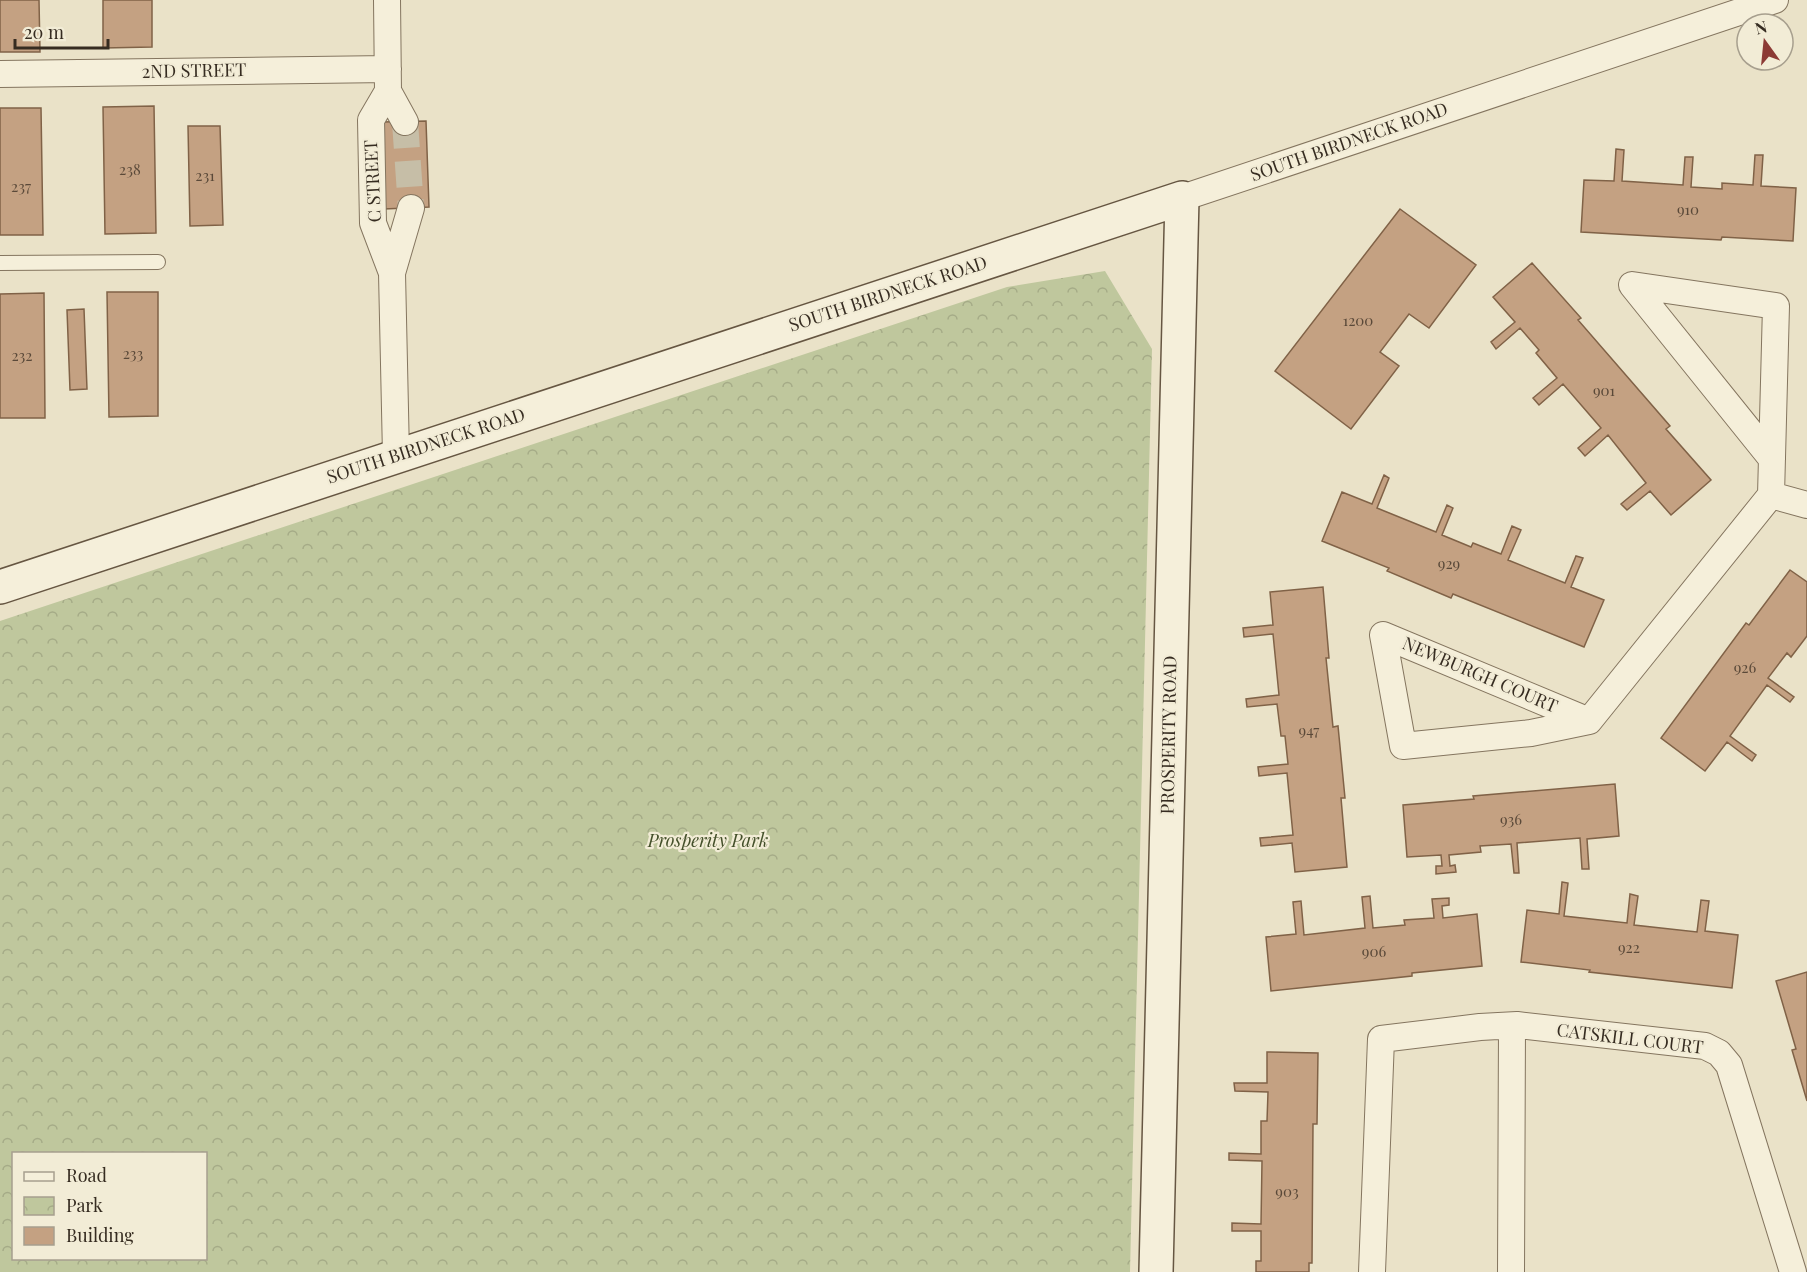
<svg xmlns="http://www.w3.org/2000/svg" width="1807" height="1272" viewBox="0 0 1807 1272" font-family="'Playfair Display',serif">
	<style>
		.park { fill: url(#park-crowns); fill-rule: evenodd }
		.building { fill: #c4a182; stroke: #806247; stroke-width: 1.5 }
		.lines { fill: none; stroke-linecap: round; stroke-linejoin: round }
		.street-tunnel { stroke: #c6bea7; stroke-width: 26; stroke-dasharray: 26 13; stroke-linecap: butt }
		.lane-casing { stroke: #84755f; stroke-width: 16 }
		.street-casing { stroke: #84755f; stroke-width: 28 }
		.secondary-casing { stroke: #665642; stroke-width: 36 }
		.lane { stroke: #f5efda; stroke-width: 14 }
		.street { stroke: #f5efda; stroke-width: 26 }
		.secondary { stroke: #f5efda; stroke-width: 33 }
		.labels { text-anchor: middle; stroke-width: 4.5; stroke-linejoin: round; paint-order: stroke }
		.number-label { font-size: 15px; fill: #5a4939 }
		.street-label { font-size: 18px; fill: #362c21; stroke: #f2ecd6 }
		.park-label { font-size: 18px; font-style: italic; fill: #44502a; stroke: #f2ecd6 }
	</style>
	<defs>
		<pattern id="park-crowns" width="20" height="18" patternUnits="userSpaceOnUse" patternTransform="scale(1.5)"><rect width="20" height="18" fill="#bfc79d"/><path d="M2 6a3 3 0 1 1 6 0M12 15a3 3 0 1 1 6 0" fill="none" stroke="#a5ab87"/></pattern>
	</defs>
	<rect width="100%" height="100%" fill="#eae2c8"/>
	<path class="park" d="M1105,271L1152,349L1130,1272H0V621L1007,287ZM14,1154H206V1258H14Z"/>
	<path class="building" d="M0,0H39L40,52H0Z
		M103,0H152V47L103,48Z
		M154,106L156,233L105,234L103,107Z
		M0,108H41L43,235H0Z
		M426,121L429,207L384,209L382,122Z
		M188,126H220L223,225L190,226Z
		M1616,149L1624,150L1622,181L1683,185L1685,157H1693L1691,187L1722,189V183L1753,185L1755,155H1763L1761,186L1796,188L1793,241L1722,237L1721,240L1581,232L1584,180L1614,181Z
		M1400,209L1476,265L1429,328L1409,314L1380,352L1399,366L1351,429L1275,371Z
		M1532,263L1581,318L1578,320L1670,426L1666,429L1711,480L1671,515L1650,491L1627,510L1621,504L1646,483L1608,435L1585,456L1578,448L1601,428L1563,384L1539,405L1533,398L1557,378L1536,353L1539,350L1520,328L1496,349L1491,342L1515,322L1493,297Z
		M107,292H158V416L109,417Z
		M44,293L45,418H0V294Z
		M84,309L87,389L70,390L67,310Z
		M1384,475L1389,478L1377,508L1436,532L1447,505L1453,508L1442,535L1471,547L1473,543L1501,554L1512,526L1521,530L1508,560L1565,583L1576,556L1583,558L1571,587L1604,600L1584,647L1453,594L1451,598L1387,571L1389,568L1322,541L1342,492L1372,504Z
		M1790,570L1807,582V636L1791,657L1787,653L1768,678L1794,697L1790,702L1767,685L1730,736L1756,755L1752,761L1727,742L1705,771L1661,738L1746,623L1749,625Z
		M1323,587L1329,658H1326L1333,727L1338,726L1345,798H1341L1347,867L1295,872L1292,843L1261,846L1260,838L1293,835L1287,773L1259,776L1258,767L1288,764L1285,736H1281L1277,704L1247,707L1246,699L1279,695L1273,634L1244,637L1243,628L1273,625L1270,592Z
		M1615,784L1619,836L1587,839L1589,869H1582L1580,838L1517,843L1519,873H1514L1511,844L1480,846L1481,852L1449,855L1450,866L1455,865L1456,872L1436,874V866H1442L1441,855L1407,857L1403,805L1474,799L1473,796Z
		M1562,882L1568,883L1564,916L1627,923L1630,894L1638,896L1634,925L1697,932L1701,900L1709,901L1705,931L1738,935L1732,988L1589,972L1590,970L1521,962L1527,910L1559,914Z
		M1370,896L1373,928L1405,925L1404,920L1434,918L1432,899L1449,898V905L1442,906L1443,918L1477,914L1482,966L1412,973V976L1271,991L1266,937L1296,934L1293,902L1301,901L1304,935L1365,928L1362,897Z
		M1807,972V1101L1792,1050L1796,1049L1776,981Z
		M1267,1052L1318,1053L1317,1124H1313L1312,1263H1309V1272H1256V1261H1261V1231H1232V1223L1261,1224L1262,1161L1229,1160V1153L1261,1154V1121H1267L1268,1092L1235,1091L1234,1083H1267Z"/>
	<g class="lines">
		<path class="street-tunnel" d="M405,122L411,208"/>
		<defs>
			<path id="lane" d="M0,263L158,262"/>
			<path id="street" d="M387,0L388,91L405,122
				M0,74L388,69
				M388,91L371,120L373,223L392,273
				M1182,198L1775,0
				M396,455L392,273L411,208
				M1771,495L1807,505
				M1589,721L1531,733L1403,746L1383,635L1589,721L1771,495L1776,306L1632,285L1772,459
				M1372,1272L1381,1039L1480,1027L1517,1025L1705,1046L1719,1053L1729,1065L1793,1272
				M1511,1272L1512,1026"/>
			<path id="secondary" d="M0,587L1182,198L1156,1272"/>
		</defs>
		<use href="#lane" class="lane-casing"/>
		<use href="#street" class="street-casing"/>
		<use href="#secondary" class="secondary-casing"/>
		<use href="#lane" class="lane"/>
		<use href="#street" class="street"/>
		<use href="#secondary" class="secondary"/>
	</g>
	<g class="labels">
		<g class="number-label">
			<text x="130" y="175">238</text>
			<text x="205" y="181">231</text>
			<text x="21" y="192">237</text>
			<text x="1688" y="215">910</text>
			<text x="1358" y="326">1200</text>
			<text x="133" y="359">233</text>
			<text x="22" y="361">232</text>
			<text x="1604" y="396">901</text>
			<text x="1449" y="569">929</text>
			<text x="1745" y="673">926</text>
			<text x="1309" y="736">947</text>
			<text x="1511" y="825">936</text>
			<text x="1629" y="953">922</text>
			<text x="1374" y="957">906</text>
			<text x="1287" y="1197">903</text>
		</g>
		<g class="street-label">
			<text transform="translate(194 71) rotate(-1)" y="6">2ND STREET</text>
			<text transform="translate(1349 142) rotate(-19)" y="6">SOUTH BIRDNECK ROAD</text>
			<text transform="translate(373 181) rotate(-93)" y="6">C STREET</text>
			<text transform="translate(888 294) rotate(-18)" y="6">SOUTH BIRDNECK ROAD</text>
			<text transform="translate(426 446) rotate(-18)" y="6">SOUTH BIRDNECK ROAD</text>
			<text transform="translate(1480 675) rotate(23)" y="6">NEWBURGH COURT</text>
			<text transform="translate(1169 735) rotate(-89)" y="6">PROSPERITY ROAD</text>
			<text transform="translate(1630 1039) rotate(7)" y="6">CATSKILL COURT</text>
		</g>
		<g class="park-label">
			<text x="708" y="847">Prosperity Park</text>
		</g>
	</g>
	<rect x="12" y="1152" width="195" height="108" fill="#f2ecd6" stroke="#a79f8e" stroke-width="1.5"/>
	<rect x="24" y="1172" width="30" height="9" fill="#f5efda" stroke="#a79f8e" stroke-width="1.5"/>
	<text x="66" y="1182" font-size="18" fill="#362c21">Road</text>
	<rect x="24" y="1197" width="30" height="18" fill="url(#park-crowns)" stroke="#a79f8e" stroke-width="1.5"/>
	<text x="66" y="1212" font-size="18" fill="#362c21">Park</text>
	<rect x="24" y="1227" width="30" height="18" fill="#c4a182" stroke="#a79f8e" stroke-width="1.5"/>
	<text x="66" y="1242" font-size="18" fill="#362c21">Building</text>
	<g transform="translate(1765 42) rotate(345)"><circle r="28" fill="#f2ecd6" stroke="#a79f8e" stroke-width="1.5"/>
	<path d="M0-4.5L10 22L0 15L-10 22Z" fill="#8c3a35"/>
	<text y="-9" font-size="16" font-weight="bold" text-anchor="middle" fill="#362c21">N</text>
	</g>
	<path d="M15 39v9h93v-9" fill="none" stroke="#362c21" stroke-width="3"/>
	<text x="24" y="39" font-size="18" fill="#362c21" stroke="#f2ecd6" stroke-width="4.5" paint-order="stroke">20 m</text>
</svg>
